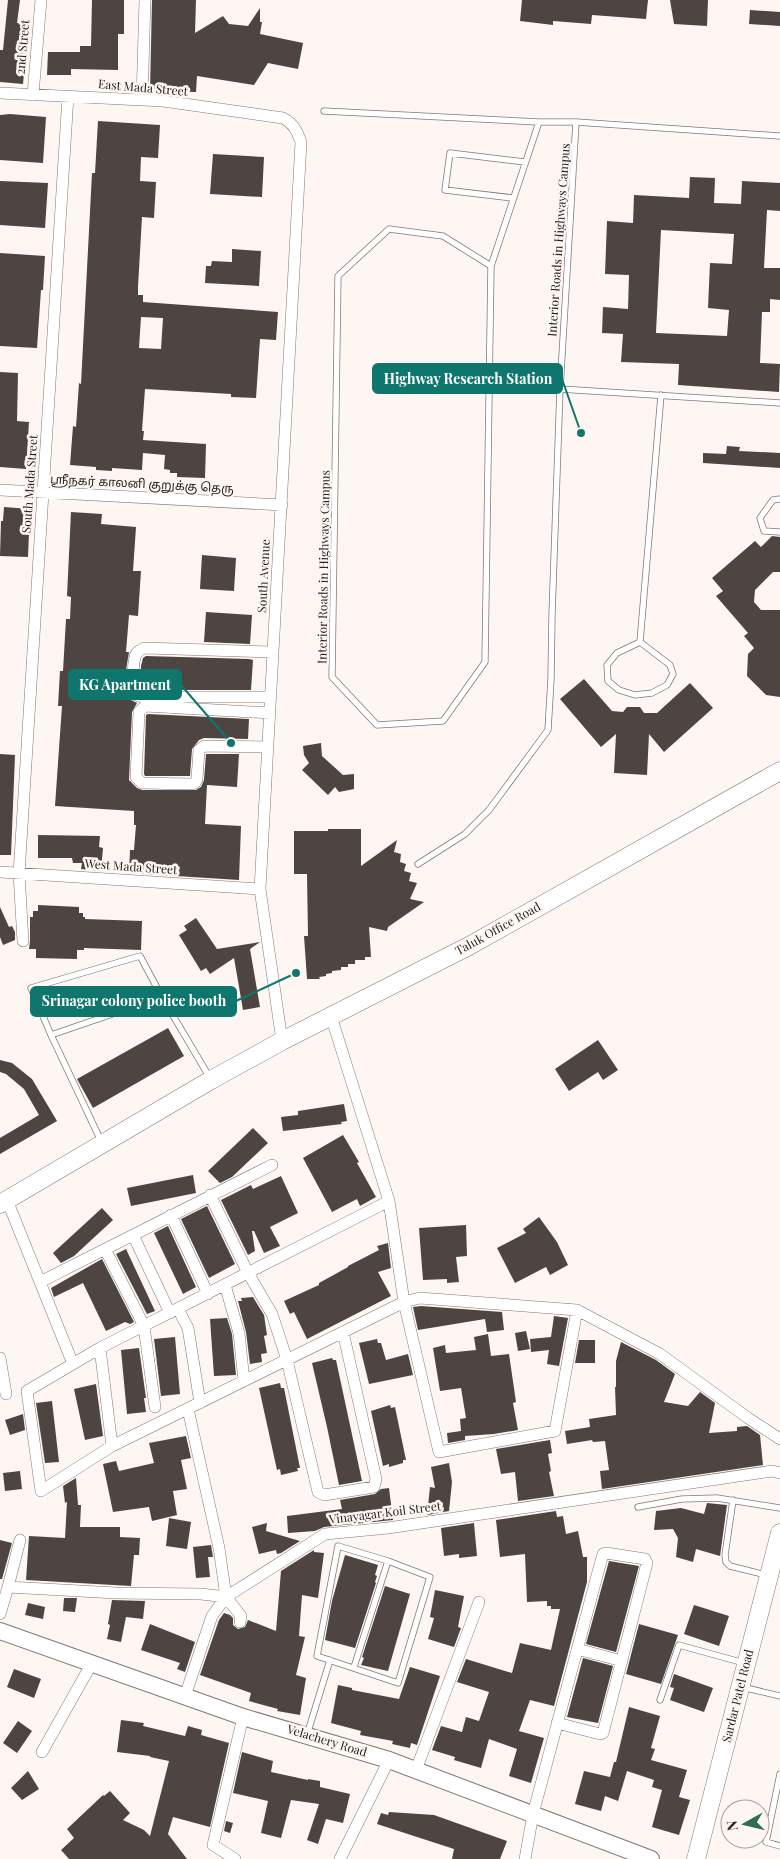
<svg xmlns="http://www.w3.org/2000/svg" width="780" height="1859" viewBox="0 0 780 1859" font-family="'Playfair Display','Noto Sans Tamil',serif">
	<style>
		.building { fill: #4e4542; fill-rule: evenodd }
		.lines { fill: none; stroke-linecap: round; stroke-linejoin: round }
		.lane-casing { stroke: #817874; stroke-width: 7 }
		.street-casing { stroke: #817874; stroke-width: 12 }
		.secondary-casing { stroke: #817874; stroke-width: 18 }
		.primary-casing { stroke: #817874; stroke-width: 19 }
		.lane { stroke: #fff; stroke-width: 5.5 }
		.street { stroke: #fff; stroke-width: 11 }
		.secondary { stroke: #fff; stroke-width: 16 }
		.primary { stroke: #fff; stroke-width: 18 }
		.labels { text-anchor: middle; stroke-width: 5; stroke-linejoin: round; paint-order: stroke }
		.street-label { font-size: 12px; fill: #252220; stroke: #fef6f2 }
		.leader { fill: none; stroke: #0f766e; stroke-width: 2 }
		.callout-dot { fill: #0f766e; stroke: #fef6f2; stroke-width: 2 }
		.callout { fill: #0f766e; stroke: #0f766e; stroke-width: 2 }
		.callout-label { font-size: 14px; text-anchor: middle; font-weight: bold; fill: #fff }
	</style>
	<rect width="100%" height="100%" fill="#fef6f2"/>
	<path class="building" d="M8,0H20L17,23L29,24L23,84L0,82V50H3Z
		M92,0H124V34H118V70L71,69V75H47L48,52H80V46H91Z
		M152,0H196L195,33L223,16L229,24L248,26L260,8V22H262L260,34L303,43L298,69L268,63L254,85L197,76L196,92L150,91Z
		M522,0H648L646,19L592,15L591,24L553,21V25L520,21Z
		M670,0H708L707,26L674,24Z
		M750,10L780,12V26L749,24Z
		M10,114L46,117L43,163L0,160V115Z
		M98,121L160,125L158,158L141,157L140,181L156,182L154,218L142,217L138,287V295H143V302L278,312L276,340L260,339L256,398L231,397V394L145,389L142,431H144L143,440L206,444L205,478L177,477V473H170V470L164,469L165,455L143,453L142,470L112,468V471L96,470V467L70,465L73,426L76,427L79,383L81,384L92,173H95ZM141,317L163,318L161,349L139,348Z
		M213,154L264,157L262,197L210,194Z
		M690,177L715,178L714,203L741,204L742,181L780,183V211L767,210L764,268H780V300L770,299V312H762L760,363L780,364L779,392L678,385L679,364L621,362L623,334L602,333L603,307L628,309L629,275L605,274L607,221L633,223L634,195L689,198ZM661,230L734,234L732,264L710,263L708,308L729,310L727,336L656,333Z
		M0,181L48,183L45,228L0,225Z
		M232,249L261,251L259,286L205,283L206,266H211L212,261L232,262Z
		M0,253L45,256L43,290H41L37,348L0,346Z
		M0,372L18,373L17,421L29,422L26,469L0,467Z
		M727,446L740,447L739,451L780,453V468L703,463V453L726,454Z
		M4,507L30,509L28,557L0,556L1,521H3Z
		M71,512L102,514L101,524L136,527L133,571H141L138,616L129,615L126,652H129L126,670L127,693L131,700L137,703L132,712L129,780L137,788L142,790H196L201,787L204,780L206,754H239L237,787L207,785L205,824L241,826L239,880L129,873L130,850H134L136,825H134V811L55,806L62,706H58L60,671H63L66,619H70L71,597L67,596Z
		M772,536L780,537V572H773L755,590L754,602L761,610H780V697L766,695L747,676L748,654L754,648L744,636L748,633L716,596L723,591L712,578L755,541L761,547Z
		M202,555L236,558L234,591L200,589Z
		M206,612L252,615L250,644L204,642Z
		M146,656L249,659L253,660L251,690H143L141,682V666L143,658Z
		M584,679L612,711L623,712L627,707H640L644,713H657L690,683L713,708L664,752L649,734L647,775L614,773L616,734L601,747L560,699Z
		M148,714L249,719L248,739L204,738L199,740L192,749L190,776H145L144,774L146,715Z
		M321,743L322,756L343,775L354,774V789L339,792L335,787L328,795L302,770L309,763L304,755L303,746Z
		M0,754L15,755L11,855H0Z
		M328,829H361V866L397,840L394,852L401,854L400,862L406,864L404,871L411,873L409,881L417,883L410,899L424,902L388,927L387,931L369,927L371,957H365V960H355V964H348V967H341V970L332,971V973L326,974V976L319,977L320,979H307L304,936H308L307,874H294V831H328Z
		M38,835L100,836L99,847L103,848L101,871L81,869L82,863H73L72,858H38Z
		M38,905L79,907V913H83V917H85V919L142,921L141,950L84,948V950H77V959L36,958V949H29L30,941V917H33V911H38Z
		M0,907L9,927L12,926L15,932V940L3,945L0,937Z
		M196,918L217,949L260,942L250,949L260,1007L243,1010L234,958L210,974L206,968L201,971L179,935L187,930L184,926Z
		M168,1028L184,1056L93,1108L77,1079Z
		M598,1040L618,1070L603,1080L598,1072L569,1091L555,1069Z
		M0,1060L12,1063L32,1079L57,1121L0,1154V1138L39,1115L24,1089L6,1074L0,1072Z
		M344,1104L347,1121L341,1122L342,1124L283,1131L281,1117L298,1115V1111Z
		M253,1128L268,1143L232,1177L220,1183L208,1171Z
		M343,1135L359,1162L357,1163L376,1197L360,1206L357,1199L332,1212L303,1158Z
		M193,1175L196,1193L131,1206L127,1188Z
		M281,1176L298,1213L270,1227L280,1246L264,1253L254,1231H252L255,1251L248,1255L221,1200L251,1185L253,1189Z
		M207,1206L235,1264L209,1278L181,1219Z
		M102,1208L113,1220L74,1256L61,1263L53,1253Z
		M539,1217L557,1242L568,1265L550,1275L546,1267L515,1283L497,1248L526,1233L523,1229Z
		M466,1225L467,1256L456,1257L459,1282L447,1283V1279L423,1280L419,1228Z
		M168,1226L196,1287L183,1294L154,1233Z
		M388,1243L391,1268L378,1272L391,1296L307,1339L294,1312L290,1314L284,1301L319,1285V1283L348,1267V1266L379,1250L377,1246Z
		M126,1249L155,1311L147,1314L116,1254Z
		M102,1259L134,1322L130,1324L125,1322L106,1331L83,1283L54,1297L51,1288Z
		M253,1297L264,1315L267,1335L264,1336L267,1353L261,1354L262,1362L250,1364L246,1332L238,1301H242L241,1298Z
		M421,1306L502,1312L504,1330L487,1332L485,1319L418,1330L413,1307Z
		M554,1316L568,1318L559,1366L547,1364L549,1350L531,1352L530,1339L551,1337Z
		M227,1318L232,1334L236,1375L214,1376L210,1319Z
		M526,1331L530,1349L518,1351L515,1333Z
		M488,1334L491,1356L509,1354L516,1402L513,1403L518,1430L494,1434L465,1436V1440L448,1443L447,1433L461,1431L460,1419L466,1418L461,1388L440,1391L433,1348L445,1345L446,1353L476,1350L474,1337Z
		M175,1337L180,1394L161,1396L154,1339Z
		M377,1339L378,1343H381L386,1360L408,1354L413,1375L369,1384L359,1343Z
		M579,1340H595V1363H575Z
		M621,1342L656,1360L675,1374L664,1402L688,1406L700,1392L715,1403L709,1433L737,1431V1427L747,1426L760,1435L763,1465L602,1489L600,1471L609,1470L605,1441L593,1442L592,1440L567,1444L565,1431L590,1427L589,1419L616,1415L615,1387H616V1361Z
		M139,1348L146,1398H144L146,1412L127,1414L121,1350Z
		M332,1358L333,1360H336L362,1481L339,1485L327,1427L312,1363Z
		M280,1383L281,1388H284L300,1468H297L298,1471L281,1475L280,1469L277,1470L259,1388Z
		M96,1384L103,1436L85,1440L74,1389Z
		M52,1401L59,1462L45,1463L36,1403Z
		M390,1405L391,1408L395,1407L406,1460H403V1463L389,1467V1464L383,1466L371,1411Z
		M23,1414L25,1430L10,1435L5,1420Z
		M186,1436L191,1458L181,1460L187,1489L173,1491L177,1515L152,1521L149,1507L113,1512L103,1464L116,1461L119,1471L154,1463L149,1443Z
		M550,1440L552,1453L548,1454L551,1471L549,1472L554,1496L518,1501L515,1472L501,1474L496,1449Z
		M449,1463L452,1482L449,1511L427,1515L430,1487L435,1488L431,1467Z
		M20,1471L22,1489L5,1491L3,1473Z
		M76,1478L78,1505H81L80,1527H120V1537L140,1538L139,1555H134L131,1586L26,1580L29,1536L65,1538L67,1502L65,1503L63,1486Z
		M389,1488L393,1520L324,1527L315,1531L288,1533L287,1516L342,1509L340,1500L375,1494L381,1489Z
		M707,1503L727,1505L720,1556L696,1549L693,1562L676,1557L678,1538L673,1529L654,1530L656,1511L681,1508L704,1514Z
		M556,1511L557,1517L563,1516L566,1534L578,1531L583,1557H587V1582L554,1706L530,1700L519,1731L544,1738L531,1783L509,1776L517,1749L489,1739L481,1768L454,1760L455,1757L432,1750L441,1726L462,1732L466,1717L479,1721L489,1692L457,1682L466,1659L512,1673L520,1643L551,1650L560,1609H551V1606H547V1601L527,1602L525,1554L500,1557L496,1520Z
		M169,1518L191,1522L187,1549L166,1546Z
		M267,1523L266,1531L300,1541L281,1553L277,1554L276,1550L259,1554L252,1527Z
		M474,1523L477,1556L459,1558V1554L444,1556L441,1528Z
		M0,1540L12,1543L2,1579H0Z
		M211,1545L213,1557H208L210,1577L196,1578L193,1547Z
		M314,1550V1552L324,1553L318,1598L302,1595L299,1636L305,1637L296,1675L306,1678L300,1715L277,1711L278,1709L249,1701L251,1693L200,1675L219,1620L224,1613L230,1615L233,1618V1625L238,1629L245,1627L248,1620L276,1631L281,1571Z
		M345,1555L378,1565L375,1575L377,1576L375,1582L376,1583L355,1648L325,1640L332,1601Z
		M609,1561L639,1566L616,1652L586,1644Z
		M385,1586L410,1594L388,1671L361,1665L364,1658L362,1657Z
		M435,1590L464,1596L458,1627L461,1628L454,1647L428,1639L434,1618L430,1617Z
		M64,1598H77L75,1612L63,1611Z
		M112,1600L145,1601L143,1619L126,1617L121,1642L107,1639L110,1625L108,1624Z
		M28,1603L45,1607L43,1619L25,1615Z
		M694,1605L729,1616L719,1646L684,1634Z
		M150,1624L195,1642L185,1672L177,1669L180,1663L141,1650Z
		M639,1624L678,1635L661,1684L626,1674Z
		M583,1658L613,1666L598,1723L567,1717Z
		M410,1667L440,1676L417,1745L411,1743L410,1748L392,1744L393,1741L360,1735L361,1731L331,1723L338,1685L352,1688V1690L399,1699Z
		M14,1669L41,1679L34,1698L7,1687Z
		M674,1674L713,1688L704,1712L670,1700L674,1688L670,1687Z
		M629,1707L660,1716L651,1748L655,1749L651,1760L687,1770L679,1797L690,1800L679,1835L652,1827L662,1790L652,1787L654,1780L627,1771L618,1801L605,1796L601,1811L575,1804L584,1771L610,1777L614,1762H616Z
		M121,1720L144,1723L143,1726L185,1736L188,1726L202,1730L201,1735L229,1743L210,1827L173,1817L168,1834L187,1859H69L61,1850L74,1838L67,1829L103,1795L104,1796L110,1791L130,1813L123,1820L144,1830L150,1836L169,1761L150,1757V1756L117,1752Z
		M18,1721L32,1731L17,1753L3,1743Z
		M242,1752L273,1761L271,1772L308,1780V1779L320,1781V1787L350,1794L343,1823L326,1819L318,1844L307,1840L319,1804L291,1800L281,1838L261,1833L268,1801L233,1793Z
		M28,1771L39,1789L22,1800L11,1788Z
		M389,1812L434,1815L507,1841L500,1859H452L454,1849L377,1824L381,1813L388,1815Z
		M226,1821L233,1823L230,1833L224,1831Z"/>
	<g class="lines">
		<defs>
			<path id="lane" d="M324,111L539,122
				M780,136L576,122L560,389L780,403
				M513,198L445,190L450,153L525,162
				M491,266L443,236L389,229L338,276L332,677L377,725L443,721L485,662L491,266L539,122H576
				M780,499L773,500L760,518L764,531L780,532
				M640,642L661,395
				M640,642L670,665L673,674L667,685L652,693L635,695L619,690L608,681L607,665L617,653Z
				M418,864L465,834L489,810L548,730L551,679L552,615L560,389
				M51,1035L162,997L210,1078
				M101,1141L51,1035L31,988L140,956L162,997
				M733,1500L725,1555L726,1562L730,1566L766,1575
				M638,1507L682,1499L717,1498L780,1508
				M338,1546L388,1561L430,1577L398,1683L317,1656Z
				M354,1667L388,1561
				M742,1687L780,1696
				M660,1700L679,1645L744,1663
				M307,1735L330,1660
				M780,1774L766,1842L780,1846"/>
			<path id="street" d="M0,93L163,101L283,118C294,124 297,131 301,142L260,889L282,1041
				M33,95L41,0
				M142,100L145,0
				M0,490L282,505
				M271,697H142L136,695C132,688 133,665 135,657C136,652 140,650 144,648L273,652
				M268,747L204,746L199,750L197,779L195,783L190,784L142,783L136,777L139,712L145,706L270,713
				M0,872L260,889
				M23,941L19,874L68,96
				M331,1016L389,1201L404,1302L439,1452L555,1431L577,1310
				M210,1195L248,1273L272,1314L287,1360L318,1492L324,1495L374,1487L376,1479L343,1332
				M7,1200L73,1364
				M389,1201L100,1348L27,1391L41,1491L112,1446L404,1302L420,1298L577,1310L660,1354L748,1418L780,1439
				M171,1215L208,1294
				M133,1235L170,1313
				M105,1249L144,1326L155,1407
				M40,1282L272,1165
				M225,1285L239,1333L244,1381
				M178,1309L188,1328L200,1403
				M100,1348L112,1446
				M0,1358L6,1394
				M188,1409L219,1548L226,1597L241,1616L240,1622
				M8,1587L20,1540
				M0,1614L8,1587L116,1593L201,1594L226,1597L325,1534L388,1528L772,1471L780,1473
				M577,1649L622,1661
				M185,1696L212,1616L226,1597
				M42,1752L92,1663
				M416,1770L479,1602
				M235,1859L213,1845L243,1717
				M340,1859L389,1760
				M525,1859L533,1814L598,1572L603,1554L606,1553L645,1559L647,1563L603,1733L600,1734L557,1723"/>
			<path id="secondary" d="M0,1631L243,1717L389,1760L651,1859"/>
			<path id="primary" d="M0,1204L211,1080L282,1041L469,946L780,771
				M696,1859L780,1533"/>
		</defs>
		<use href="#lane" class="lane-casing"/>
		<use href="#street" class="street-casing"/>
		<use href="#secondary" class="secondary-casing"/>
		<use href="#primary" class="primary-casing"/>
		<use href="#lane" class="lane"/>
		<use href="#street" class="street"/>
		<use href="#secondary" class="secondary"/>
		<use href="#primary" class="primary"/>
	</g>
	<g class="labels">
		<g class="street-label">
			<text transform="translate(23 47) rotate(-85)" y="4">2nd Street</text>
			<text transform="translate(143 88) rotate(5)" y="4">East Mada Street</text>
			<text transform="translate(559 240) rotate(-86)" y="4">Interior Roads in Highways Campus</text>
			<text transform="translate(30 484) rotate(-86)" y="4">South Mada Street</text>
			<text transform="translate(142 484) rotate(3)" y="4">ஸ்ரீநகர் காலனி குறுக்கு தெரு</text>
			<text transform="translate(324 567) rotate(-89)" y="4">Interior Roads in Highways Campus</text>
			<text transform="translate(264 576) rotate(-87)" y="4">South Avenue</text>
			<text transform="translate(131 867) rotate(4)" y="4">West Mada Street</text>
			<text transform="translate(498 929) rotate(-29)" y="4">Taluk Office Road</text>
			<text transform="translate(385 1513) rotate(-7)" y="4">Vinayagar Koil Street</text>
			<text transform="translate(738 1696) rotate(-76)" y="4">Sardar Patel Road</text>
			<text transform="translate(327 1741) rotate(17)" y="4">Velachery Road</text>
		</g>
	</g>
	<path class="leader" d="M581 433L562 379M231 743L181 685M296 973L236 1001"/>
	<g class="callout-dot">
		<circle cx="581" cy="433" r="5"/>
		<circle cx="231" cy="743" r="5"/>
		<circle cx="296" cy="973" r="5"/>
	</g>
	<g class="callout">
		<rect x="373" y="364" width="189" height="29" rx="5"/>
		<rect x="69" y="670" width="112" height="29" rx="5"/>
		<rect x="31" y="987" width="205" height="29" rx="5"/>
	</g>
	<g class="callout-label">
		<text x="468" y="384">Highway Research Station</text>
		<text x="125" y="690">KG Apartment</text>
		<text x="134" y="1006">Srinagar colony police booth</text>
	</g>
	<g transform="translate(745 1824) rotate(262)"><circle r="24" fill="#fef6f2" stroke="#a7a19e"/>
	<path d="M0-4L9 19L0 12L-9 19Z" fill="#2e6c57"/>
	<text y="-8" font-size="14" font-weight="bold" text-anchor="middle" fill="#252220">N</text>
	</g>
</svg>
